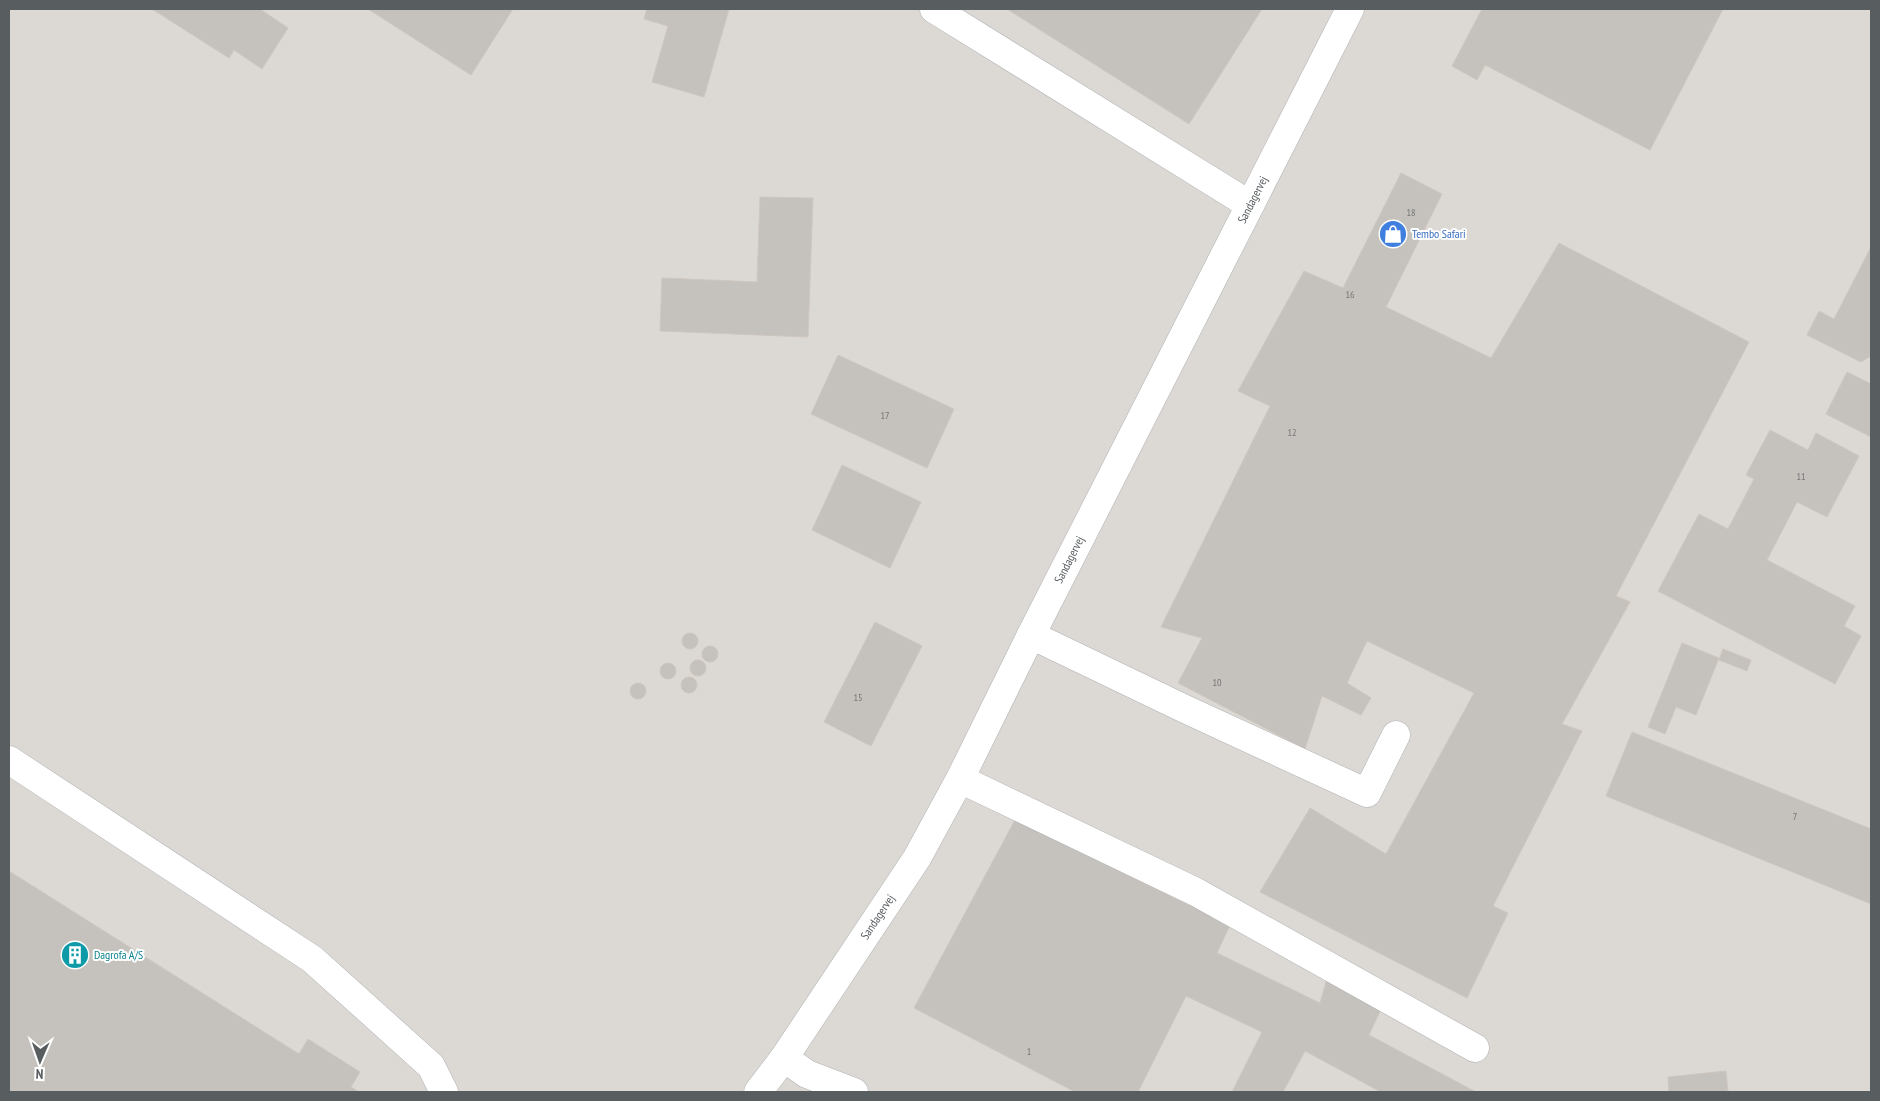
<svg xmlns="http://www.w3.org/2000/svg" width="1880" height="1101" viewBox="0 0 1880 1101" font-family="'PT Sans Narrow',sans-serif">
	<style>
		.industrial { fill: #dcd8d4 }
		.building { fill: #c5c1bc; stroke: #cfc7be }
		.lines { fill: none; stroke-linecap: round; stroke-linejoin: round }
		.minor-casing { stroke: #b0b3b7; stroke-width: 29 }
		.minor { stroke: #fff; stroke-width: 28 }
		.labels { text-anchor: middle; stroke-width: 4; stroke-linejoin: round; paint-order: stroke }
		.number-label { font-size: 10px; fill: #737677 }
		.street-label { font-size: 12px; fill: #585d60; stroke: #fff }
		.shop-label { font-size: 12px; fill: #366cbe; stroke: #fff; text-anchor: start }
		.culture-label { font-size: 12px; fill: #0d838f; stroke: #fff; text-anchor: start }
	</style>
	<rect width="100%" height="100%" fill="#eae6df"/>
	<path class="industrial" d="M9,9H1871V1092H9Z"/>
	<path class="building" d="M152,9H260L288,28L262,69L234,50L229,58Z
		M368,9H513L471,75Z
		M647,9H729L704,97L652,82L668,26L644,19Z
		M1007,9H1262L1189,124Z
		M1482,9H1723L1650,150L1485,65L1477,80L1452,66Z
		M1401,173L1442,194L1386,307L1491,358L1559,243L1749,342L1616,596L1630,602L1562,724L1582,731L1493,906L1508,913L1467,998L1260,892L1310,808L1386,854L1474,693L1367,641L1347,683L1371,698L1361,715L1322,696L1305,749L1178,683L1202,638L1161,627L1270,406L1238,391L1304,271L1343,288Z
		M760,197L813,198L808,337L660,331L662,278L757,282Z
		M1871,247V358L1869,357L1861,362L1807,335L1819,311L1834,319Z
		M838,355L954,409L927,468L811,414Z
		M1847,372L1871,384V437L1826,414Z
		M1770,430L1808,450L1816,433L1859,456L1827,517L1797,502L1767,560L1855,606L1844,626L1861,636L1835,684L1658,591L1699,514L1728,529L1754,479L1746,475Z
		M842,465L921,502L890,568L812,530Z
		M875,622L922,646L871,746L824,722Z
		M682 641a8 8 0 1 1 16 0a8 8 0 1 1-16 0Z
		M1682,643L1719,658L1696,715L1676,707L1665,734L1648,727Z
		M702 654a8 8 0 1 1 16 0a8 8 0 1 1-16 0Z
		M1723,649L1751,660L1747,671L1719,660Z
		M690 668a8 8 0 1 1 16 0a8 8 0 1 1-16 0Z
		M660 671a8 8 0 1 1 16 0a8 8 0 1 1-16 0Z
		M681 685a8 8 0 1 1 16 0a8 8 0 1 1-16 0Z
		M630 691a8 8 0 1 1 16 0a8 8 0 1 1-16 0Z
		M1632,732L1871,829V904L1606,796Z
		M1015,820L1230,925L1217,953L1320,1003L1328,975L1382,1007L1369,1035L1476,1092H1381L1305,1051L1283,1092H1232L1262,1032L1186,996L1138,1092H1075L914,1008Z
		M9,871L299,1054L308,1039L360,1072L351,1087L359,1092H9Z
		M1726,1071L1728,1092H1669L1668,1077Z"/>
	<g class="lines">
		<defs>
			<g id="minor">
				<path d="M934,9L1250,205"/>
				<path d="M1031,635L1185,709L1367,793L1396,735"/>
				<path d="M9,760L312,959L431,1066L444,1092"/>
				<path d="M960,779L1196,892L1475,1048"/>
				<path d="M784,1058L807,1074L854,1092"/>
				<path id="s1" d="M758,1092L784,1058L917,858L960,779L1031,635L1350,9"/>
			</g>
		</defs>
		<use href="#minor" class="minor-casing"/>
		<use href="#minor" class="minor"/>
	</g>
	<defs>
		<symbol id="shop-disc" viewBox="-11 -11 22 22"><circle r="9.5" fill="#3f7fe0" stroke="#fff"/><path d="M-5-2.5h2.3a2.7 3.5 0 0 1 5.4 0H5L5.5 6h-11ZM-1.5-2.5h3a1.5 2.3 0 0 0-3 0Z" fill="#fff"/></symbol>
		<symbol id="building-disc" viewBox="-11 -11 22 22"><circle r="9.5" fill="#0f9aa8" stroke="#fff"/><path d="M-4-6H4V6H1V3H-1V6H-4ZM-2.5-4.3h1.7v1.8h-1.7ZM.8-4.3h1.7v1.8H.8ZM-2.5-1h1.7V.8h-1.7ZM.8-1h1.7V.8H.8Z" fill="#fff"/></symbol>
	</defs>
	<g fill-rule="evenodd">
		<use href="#shop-disc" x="1377" y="218" width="32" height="32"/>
		<use href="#building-disc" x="59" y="939" width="32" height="32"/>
	</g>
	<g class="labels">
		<g class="number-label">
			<text x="1411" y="216">18</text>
			<text x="1350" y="298">16</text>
			<text x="885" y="419">17</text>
			<text x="1292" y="436">12</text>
			<text x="1801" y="480">11</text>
			<text x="1217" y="686">10</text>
			<text x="858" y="701">15</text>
			<text x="1795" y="820">7</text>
			<text x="1029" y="1055">1</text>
		</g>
		<g class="street-label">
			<text dy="4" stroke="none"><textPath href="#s1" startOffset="1022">Sandagervej</textPath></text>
			<text dy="4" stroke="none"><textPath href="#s1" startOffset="618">Sandagervej</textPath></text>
			<text dy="4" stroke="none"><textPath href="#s1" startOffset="212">Sandagervej</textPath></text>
		</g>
		<g class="shop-label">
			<text x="1412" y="238">Tembo Safari</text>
		</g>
		<g class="culture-label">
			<text x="94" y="959">Dagrofa A/S</text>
		</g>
	</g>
	<rect width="1880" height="1101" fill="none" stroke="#585d60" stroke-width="20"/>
	<g transform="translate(40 1061) rotate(182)" stroke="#ffffff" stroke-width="4" paint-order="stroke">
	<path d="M0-4L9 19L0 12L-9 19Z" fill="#585d60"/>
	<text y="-8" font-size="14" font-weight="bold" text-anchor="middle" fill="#585d60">N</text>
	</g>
</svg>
